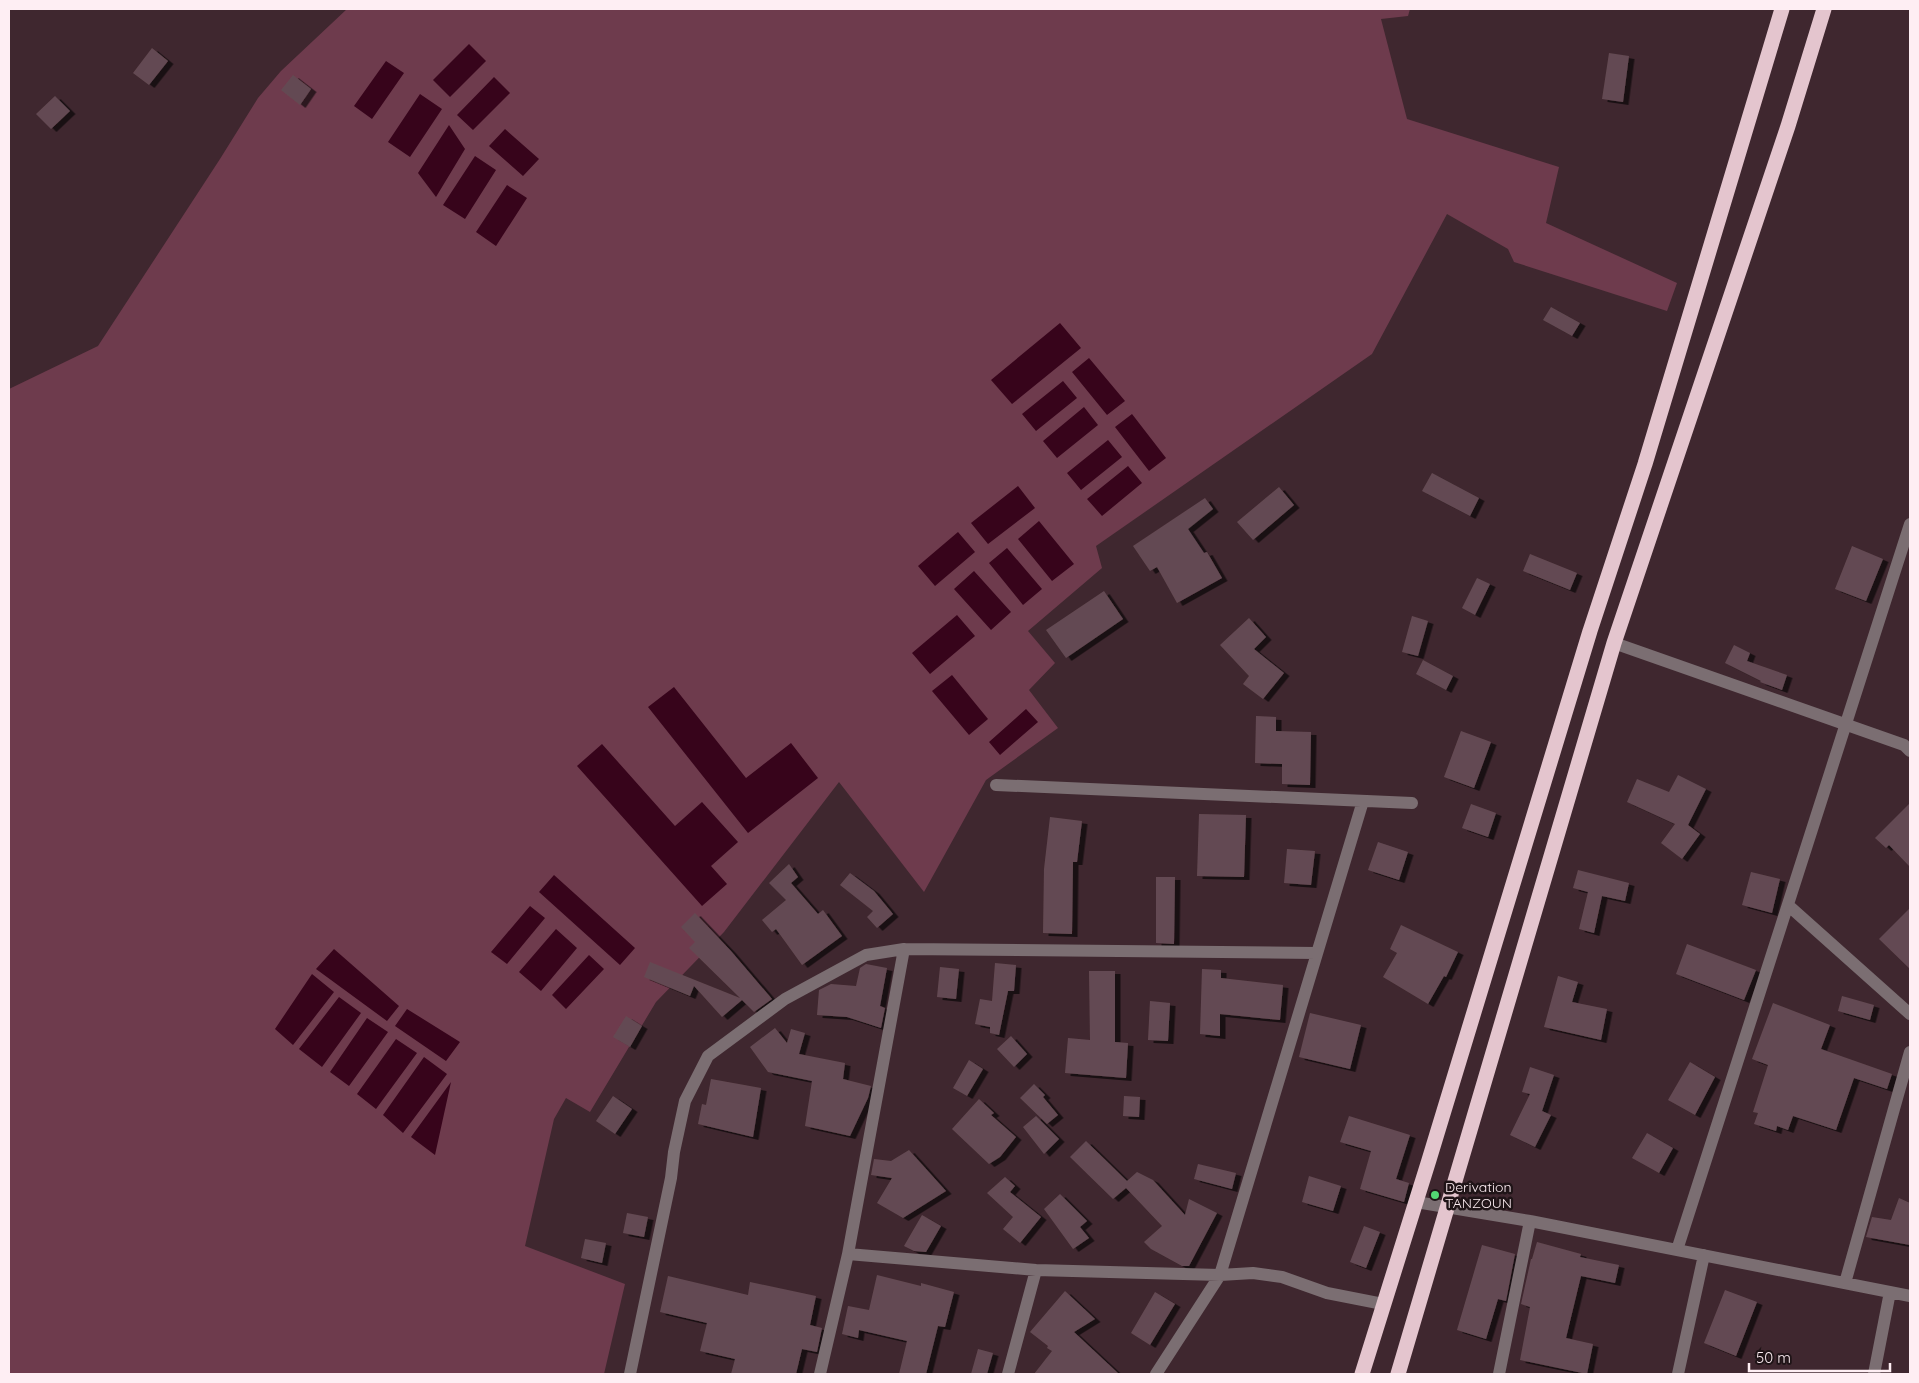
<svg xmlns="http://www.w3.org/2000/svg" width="1919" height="1383" viewBox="0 0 1919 1383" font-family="Quicksand,sans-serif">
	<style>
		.green { fill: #6e3b4d }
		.water { fill: #37041b }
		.building { fill: #644a52; filter: url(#shadow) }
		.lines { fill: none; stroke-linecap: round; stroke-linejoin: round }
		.minor { stroke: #7b6e72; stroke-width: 12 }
		.highway { stroke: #e4c5ce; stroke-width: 15 }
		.poi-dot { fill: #52d673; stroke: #1f1417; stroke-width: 2 }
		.labels { text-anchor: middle; stroke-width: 5; stroke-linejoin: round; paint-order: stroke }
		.poi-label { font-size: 14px; fill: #feeef3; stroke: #1f1417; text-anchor: start }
	</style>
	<defs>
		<filter id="shadow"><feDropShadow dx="5.5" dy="3" stdDeviation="0" flood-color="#0009"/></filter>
	</defs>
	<rect width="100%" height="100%" fill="#3f272f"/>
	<path class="green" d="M347,9H1410L1408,16L1381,19L1407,119L1559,167L1546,223L1677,283L1667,311L1514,262L1508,249L1447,214L1372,354L1096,546L1102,568L1028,631L1055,663L1029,690L1058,728L986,780L924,892L839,782L724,932L656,1002L590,1112L566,1098L554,1119L525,1246L625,1284L604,1374H9V389L98,346L220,159L258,98L281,71Z"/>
	<path class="water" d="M469,44L486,61L450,97L433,80Z
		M386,61L404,73L372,119L354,106Z
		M494,77L510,93L473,130L457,115Z
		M420,94L442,109L410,157L388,142Z
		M449,125L465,149L436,197L418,173Z
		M505,129L539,159L523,176L489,146Z
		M475,156L496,170L465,219L443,205Z
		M507,185L527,198L496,246L476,232Z
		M1060,323L1081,348L1012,404L991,380Z
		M1089,358L1125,401L1107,415L1072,372Z
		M1063,381L1077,398L1036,431L1022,414Z
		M1084,407L1098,425L1057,458L1043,441Z
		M1132,414L1166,458L1149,471L1115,427Z
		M1108,440L1122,457L1081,490L1067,473Z
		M1128,466L1142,483L1102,516L1087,499Z
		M1018,486L1035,508L988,544L971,523Z
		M1039,521L1074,564L1052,581L1018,539Z
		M958,532L975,552L935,586L918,566Z
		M1007,548L1042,589L1023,605L989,563Z
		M974,571L1011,612L991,630L954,589Z
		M957,615L975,636L930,674L912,653Z
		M952,675L988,719L969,735L932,691Z
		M674,687L746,778L791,743L818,778L748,833L648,707Z
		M1026,709L1038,722L1000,755L989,742Z
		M602,744L675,826L702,802L738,842L711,866L727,884L702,906L577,766Z
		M554,875L635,948L620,965L539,892Z
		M530,906L545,918L507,964L491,952Z
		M556,929L577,948L541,991L519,972Z
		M334,949L399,1006L387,1021L316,969Z
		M589,955L604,969L566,1009L552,995Z
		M312,974L334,992L293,1045L275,1029Z
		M339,997L361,1013L322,1067L299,1049Z
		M407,1009L460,1042L446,1061L395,1026Z
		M367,1018L388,1032L349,1086L330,1072Z
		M396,1039L417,1053L376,1109L357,1094Z
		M424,1057L447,1074L403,1133L383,1115Z
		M451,1082L435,1155L411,1137Z"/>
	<path class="building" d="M152,48L168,61L149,85L133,73Z
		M1609,53L1629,56L1623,102L1602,99Z
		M293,75L311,89L300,105L281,90Z
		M55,96L70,111L51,129L36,114Z
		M1551,307L1580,323L1572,336L1543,320Z
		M1432,473L1479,498L1470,516L1422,491Z
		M1279,487L1294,505L1253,540L1237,522Z
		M1205,498L1213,509L1188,529L1204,553L1207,552L1222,578L1177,603L1157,567L1150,571L1133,546Z
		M1852,546L1883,559L1866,601L1835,589Z
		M1530,554L1577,573L1570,590L1523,571Z
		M1477,578L1490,584L1475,615L1462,608Z
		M1104,591L1123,619L1066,658L1046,630Z
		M1412,616L1428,621L1418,656L1402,652Z
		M1249,618L1266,637L1254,649L1284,673L1263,699L1243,684L1249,676L1220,645Z
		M1734,645L1750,653L1747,661L1787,675L1782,690L1760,682L1761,681L1725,663Z
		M1423,660L1453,676L1446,690L1416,674Z
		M1256,716L1276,717V731L1311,732L1310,785L1282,784V764L1255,763Z
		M1461,731L1491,742L1474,788L1444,777Z
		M1678,775L1706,789L1688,825L1700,834L1682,859L1661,843L1675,824L1627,802L1637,779L1669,792Z
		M1910,803V867L1889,845L1886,848L1875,838Z
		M1471,804L1496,813L1488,837L1462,828Z
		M1199,814L1246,815L1244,877L1197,876Z
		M1050,817L1082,821L1077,862H1073L1072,934L1043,933L1044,869Z
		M1378,842L1408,852L1399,880L1368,870Z
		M1287,849L1315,851L1311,885L1284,883Z
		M789,864L798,877L791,883L818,914L823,910L842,936L802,965L776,929L772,932L762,920L786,900L769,883Z
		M1578,870L1629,883L1625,901L1602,896L1594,933L1579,929L1588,892L1573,888Z
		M1751,872L1780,879L1772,913L1742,905Z
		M850,873L874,891L893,914L877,928L867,917L873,911L840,885Z
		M1156,877H1175L1174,944L1156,943Z
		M1910,908V969L1879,939Z
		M695,913L731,951L772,999L754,1012L742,1000L722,1017L694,986L690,996L644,977L650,962L740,998L689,948L695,942L681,927Z
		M1401,925L1458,952L1446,977L1444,976L1428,1004L1383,977L1397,953L1390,949Z
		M1687,944L1756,970L1744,1000L1676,974Z
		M995,963L1016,965L1014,991H1008L999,1035L990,1033V1027L975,1024L980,999L992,1001Z
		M866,964L887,968L880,1006L885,1008L881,1028L847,1017L817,1015L819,990L831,984L856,986L860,968Z
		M940,967L959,969L956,999L937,997Z
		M1202,969L1221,970V978L1283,985L1280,1020L1220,1014V1036L1200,1034Z
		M1089,971H1115V1042L1128,1043L1126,1078L1065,1073L1068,1038L1090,1040Z
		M1558,976L1578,982L1572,1002L1607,1009L1601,1040L1544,1027Z
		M1842,996L1874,1005L1870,1020L1838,1011Z
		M1150,1001L1170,1003L1168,1041L1148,1040Z
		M1773,1003L1830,1025L1821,1049L1892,1074L1887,1089L1854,1078L1836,1130L1793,1116L1788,1130L1777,1126L1776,1131L1754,1124L1758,1113L1753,1112L1768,1065L1752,1059Z
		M1310,1013L1361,1025L1350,1069L1299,1057Z
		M626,1016L642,1026L630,1047L613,1037Z
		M775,1028L787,1043L791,1029L805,1033L799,1054L845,1063L843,1079L871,1086L868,1098L850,1136L805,1126L812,1081L768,1072L750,1047Z
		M1011,1036L1027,1054L1014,1067L997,1049Z
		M969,1060L983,1069L967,1096L953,1088Z
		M1690,1062L1715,1077L1695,1115L1668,1100Z
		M1530,1067L1554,1075L1542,1111L1551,1115L1535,1147L1510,1135L1530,1094L1522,1092Z
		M711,1079L761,1088L753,1137L698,1124L702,1104L706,1105Z
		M1034,1084L1045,1095L1043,1097L1058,1115L1047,1124L1020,1098Z
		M613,1096L632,1109L615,1134L596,1121Z
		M1124,1096L1140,1097L1139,1117L1123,1116Z
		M979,1099L994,1113L991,1115L1016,1137L1000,1157L989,1164L952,1129Z
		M1036,1116L1059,1139L1044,1154L1023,1127Z
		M1349,1116L1410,1135L1396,1179L1409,1183L1404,1202L1360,1189L1371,1151L1340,1142Z
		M1647,1133L1673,1148L1659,1173L1632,1158Z
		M1086,1141L1127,1181L1137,1172L1153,1180L1185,1215L1189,1199L1217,1213L1189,1266H1182L1151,1249L1144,1242L1162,1226L1126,1188L1113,1199L1070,1157Z
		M909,1150L946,1191L903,1218L877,1203L892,1178L871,1175L874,1159L891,1161Z
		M1198,1164L1236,1173L1232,1189L1194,1179Z
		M1309,1176L1341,1186L1333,1211L1302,1202Z
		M1005,1177L1015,1186L1010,1192L1041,1217L1020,1243L1003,1229L1013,1217L987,1193Z
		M1060,1194L1087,1221L1080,1227L1089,1238L1073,1249L1044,1209Z
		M1899,1198L1910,1203V1245L1866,1237L1872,1217L1891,1220Z
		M627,1213L648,1217L644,1237L623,1233Z
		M922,1215L941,1226L926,1252L914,1251L904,1246Z
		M1364,1226L1380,1232L1366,1268L1350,1262Z
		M585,1239L606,1243L602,1263L581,1258Z
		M1537,1242L1581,1254L1580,1257L1619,1265L1615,1283L1581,1276L1566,1338L1593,1344L1587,1374L1520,1360L1530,1307L1521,1304L1531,1259H1532Z
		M1482,1245L1515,1254L1506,1301L1498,1299L1486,1339L1457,1330Z
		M877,1275L921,1286V1283L954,1292L945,1327L938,1326L926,1374H899L907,1341L859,1330L858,1338L842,1334L848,1306L869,1310Z
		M668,1276L748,1295L750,1282L816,1296L810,1325L822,1328L817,1352L802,1349L796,1374H731L735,1359L700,1351L707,1323L660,1312Z
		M1725,1290L1757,1302L1736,1356L1704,1343Z
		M1065,1291L1095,1319L1074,1332L1119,1374H1034L1052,1351L1047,1348L1048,1346L1030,1332Z
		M1155,1292L1175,1304L1150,1345L1131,1333Z
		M978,1349L993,1353L987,1374H971Z"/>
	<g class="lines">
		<path class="minor" d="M1614,643L1904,745L1910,751
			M996,785L1412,803
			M1789,906L1910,1014
			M1416,1202L1530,1221L1910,1296
			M1677,1250L1910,524
			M848,1254L1036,1270L1220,1275L1253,1273L1282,1277L1327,1293L1383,1304
			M1845,1283L1910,1052
			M630,1374L671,1178L674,1152L685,1101L708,1056L785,999L866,955L904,949L1316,953
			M820,1374L848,1254L904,949
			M1008,1374L1036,1270
			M1156,1374L1220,1275L1363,801
			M1499,1374L1530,1221
			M1678,1374L1704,1255
			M1874,1374L1890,1292"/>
		<path class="highway" d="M1362,1374L1429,1160L1590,631L1645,464L1782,9
			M1398,1374L1614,643L1788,126L1824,9"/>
	</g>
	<circle class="poi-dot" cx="1435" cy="1195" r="5"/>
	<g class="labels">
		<g class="poi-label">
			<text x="1445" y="1192">Derivation<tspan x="1445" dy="16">TANZOUN</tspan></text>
		</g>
	</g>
	<rect width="1919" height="1383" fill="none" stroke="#feeef3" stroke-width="20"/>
	<path d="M1749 1363v8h141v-8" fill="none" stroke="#feeef3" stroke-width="2.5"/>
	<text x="1756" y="1363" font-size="15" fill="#feeef3" stroke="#1f1417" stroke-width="4" paint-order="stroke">50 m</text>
</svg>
